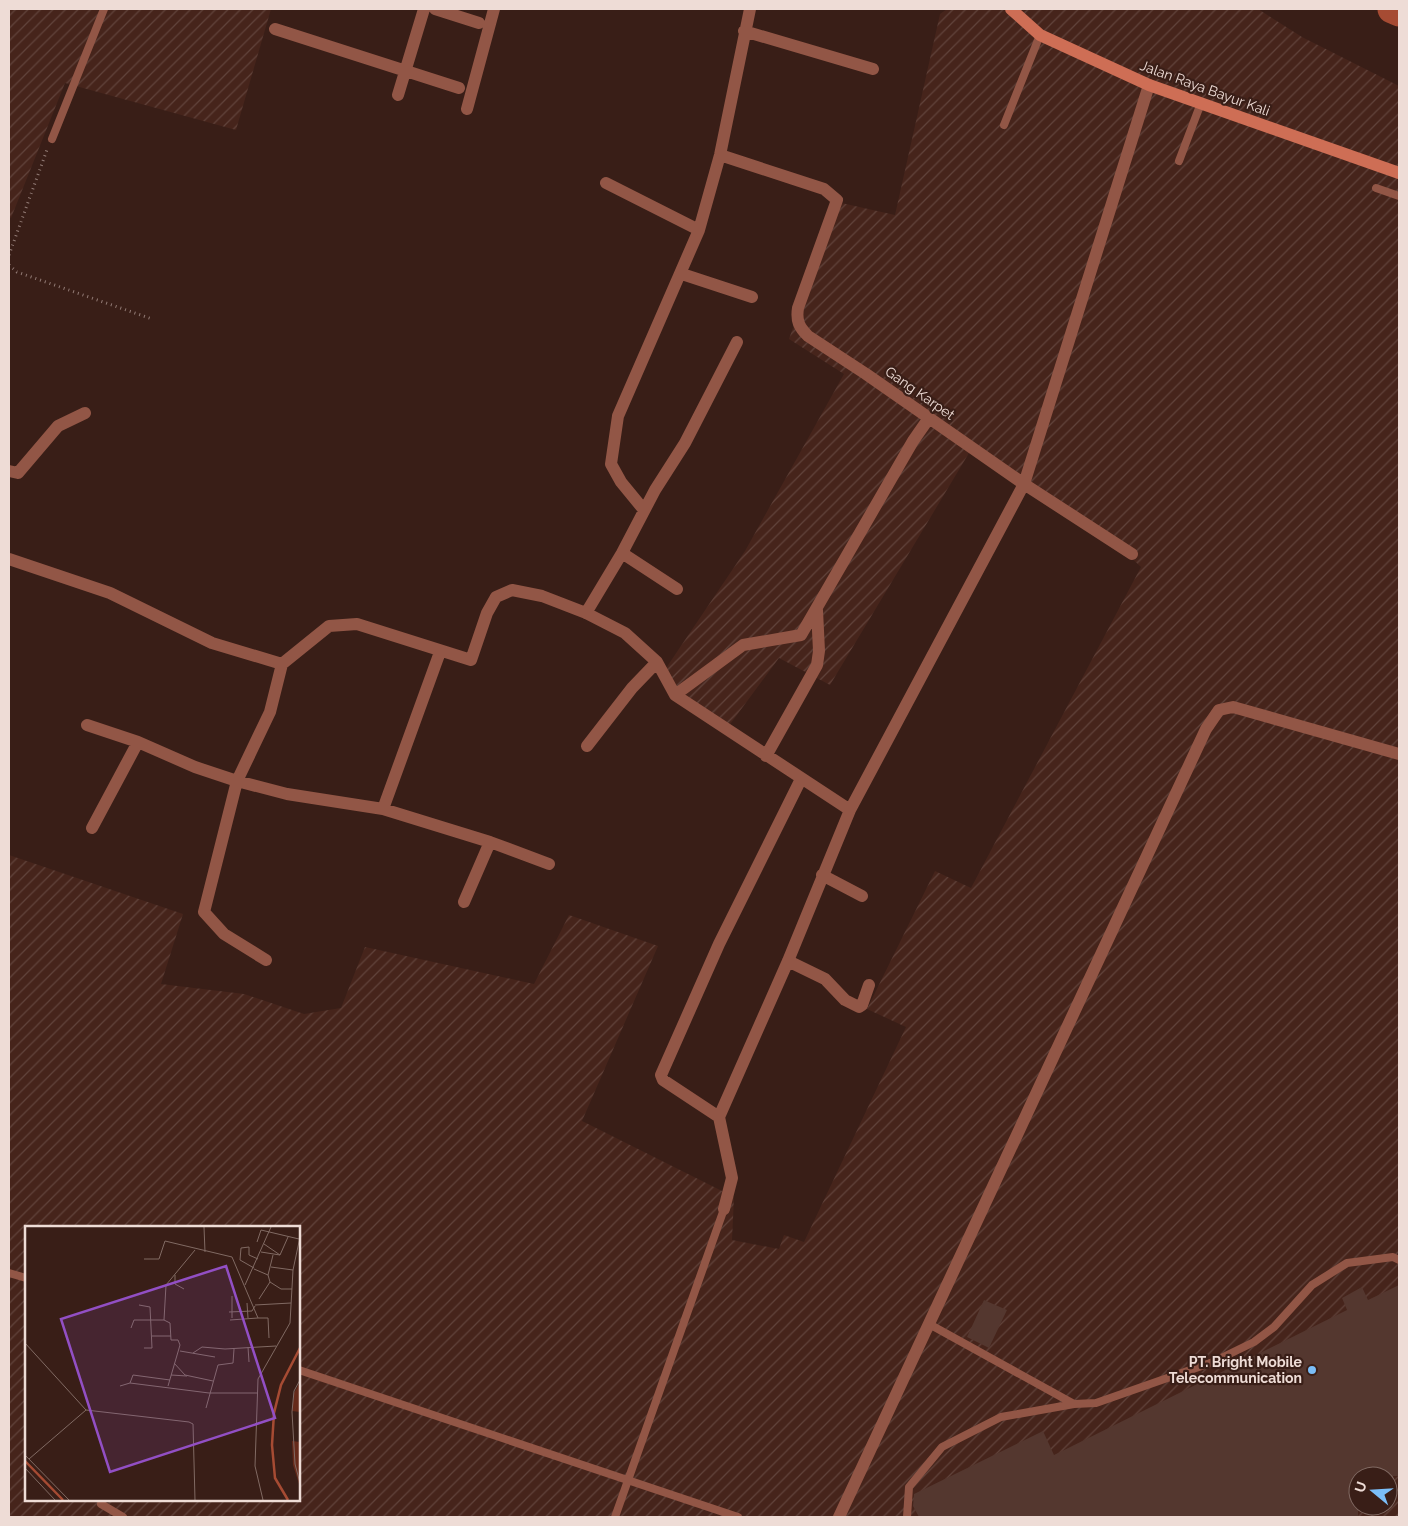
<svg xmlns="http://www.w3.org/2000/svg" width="1408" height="1526" viewBox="0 0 1408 1526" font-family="Raleway,sans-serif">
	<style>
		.industrial { fill: url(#industrial-furrows); fill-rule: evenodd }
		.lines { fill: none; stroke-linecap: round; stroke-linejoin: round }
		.river { stroke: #a64b33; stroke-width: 29 }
		.building { fill: #54372f }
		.path { stroke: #927b75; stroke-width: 3; stroke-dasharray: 1 4; stroke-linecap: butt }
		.lane { stroke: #925646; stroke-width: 8 }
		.street { stroke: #925646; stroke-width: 12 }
		.secondary { stroke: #ce6e55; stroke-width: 12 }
		.poi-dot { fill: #7bbef8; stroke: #391e17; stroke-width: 2 }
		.labels { text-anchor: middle; stroke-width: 4.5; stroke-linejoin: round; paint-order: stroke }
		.street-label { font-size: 14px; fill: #eedcd6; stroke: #391e17 }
		.poi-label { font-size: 14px; font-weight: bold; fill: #eedcd6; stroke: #391e17; text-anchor: end }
		.inset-river { fill: none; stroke: #a64b33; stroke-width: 2.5 }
		.inset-road { fill: none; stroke: #816a63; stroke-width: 1 }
		.view { fill: #924fc4; fill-opacity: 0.15; stroke: #924fc4; stroke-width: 2.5 }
		.inset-edge { fill: none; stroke: #eedcd6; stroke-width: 2.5 }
	</style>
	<defs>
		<pattern id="industrial-furrows" width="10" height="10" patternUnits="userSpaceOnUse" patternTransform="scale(1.25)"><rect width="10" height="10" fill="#46241b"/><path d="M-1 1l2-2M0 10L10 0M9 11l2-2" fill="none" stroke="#61433b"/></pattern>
	</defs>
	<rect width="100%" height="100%" fill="#391e17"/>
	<path class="industrial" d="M9,9H271L236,130L65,83L11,218L9,217Z
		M947,9H1258L1302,37L1399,86V1517H9V855L183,914L161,984L244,994L304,1014L341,1008L365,947L534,984L569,915L658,946L582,1121L734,1197L732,1240L779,1249L784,1235L804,1242L906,1027L867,1009L935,871L971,888L1141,567L1127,554L972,448L830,685L779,658L728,727L660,677L745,551L844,374L789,339L837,202L895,215L940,14ZM26,1227H299V1500H26ZM1358,1476H1388V1506H1358Z"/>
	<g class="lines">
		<path class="river" d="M1392,9L1399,12"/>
	</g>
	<path class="building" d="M1399,1285V1476H1358V1517H919L913,1506L914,1494L1043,1431L1054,1455L1347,1310L1342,1298L1362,1287L1368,1300Z
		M984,1300L1007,1310L989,1348L967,1337Z"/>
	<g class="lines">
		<path class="path" d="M9,255L48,147
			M9,265L17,272L152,319"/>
		<path class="lane" d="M1004,125L1040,35
			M52,139L104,9
			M1179,161L1201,103
			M1376,188L1399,196
			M9,1273L26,1278
			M299,1370L738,1517
			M1074,1404L1096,1403L1213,1362L1254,1342L1274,1327L1312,1285L1347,1263L1393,1257L1399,1260
			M101,1504L123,1517
			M615,1517L724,1209
			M907,1517L909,1487L942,1447L1001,1417L1074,1404L929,1324"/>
		<path class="street" d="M435,9L479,23
			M275,29L459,88
			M744,31L873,69
			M398,95L424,9
			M467,109L494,9
			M720,155L824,189L837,200L798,308C796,321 799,327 808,336L866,374L1024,484L1132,554
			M606,183L699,230
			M682,274L752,297
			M9,471L18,473L58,426L85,413
			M644,510L621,482L611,464L618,416L699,230L720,155L750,9
			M622,553L677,589
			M9,559L110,593L212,643L282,664
			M586,613L622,553L655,490L685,443L737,342
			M675,695L743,645L801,635L913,441L929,418
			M87,725L138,742
			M587,746L632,688L657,662
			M766,756L817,665L819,651L817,610
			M383,809L440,652
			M92,828L138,742L195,767L237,781L287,794L383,809L490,842L464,902
			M490,842L549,864
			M822,875L862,896
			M266,960L224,934L204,912L237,781L270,712L282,664L329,626L357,624L471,660L487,613L496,597L512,590L542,596L586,613L625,633L657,662L675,695L850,810
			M788,961L825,979L845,1000L859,1007L862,1005L869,985
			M719,1117L663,1080L661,1075L719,944L801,779
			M724,1209L732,1178L719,1117L788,961L850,810L1024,484L1149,85
			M839,1517L1206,729L1219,710L1233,707L1399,754"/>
		<path class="secondary" d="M1011,9L1040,35L1149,85L1399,173"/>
	</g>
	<circle class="poi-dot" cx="1312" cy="1370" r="5"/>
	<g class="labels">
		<g class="street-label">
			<text transform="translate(1205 88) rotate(20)" y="5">Jalan Raya Bayur Kali</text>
			<text transform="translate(920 393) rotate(35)" y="5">Gang Karpet</text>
		</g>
		<g class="poi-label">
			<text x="1302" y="1367">PT. Bright Mobile<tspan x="1302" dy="16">Telecommunication</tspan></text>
		</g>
	</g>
	<g transform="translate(25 1226)">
		<rect width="275" height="275" fill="#391e17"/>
		<path d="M275,156V186L267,185L269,167ZM267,215L275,216V261L268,239Z" fill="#662a1a"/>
		<path class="inset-river" d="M0,235L38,274M263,274L250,252L247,219L249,187L256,159L275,122"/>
		<path class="inset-road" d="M179,1L180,26M232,16L236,4L274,13M239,18L255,29M236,26L255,29L263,11M248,29L243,49L245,56L256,63H267M119,33H134L140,15L207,31L233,92H243L244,112M215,34L216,22L224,21V29L233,33M215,34L229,42M246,41L268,44M229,43L243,49M150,49V58L159,63M220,59L246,1M207,70V92M234,73L245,56M222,77L223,92M114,79L125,81L127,122H119M230,79L266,77M204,86L227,85L230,80M139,94L141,59L170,24M205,94L233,92M106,102L109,94H139L145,97L146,114H153L155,119L143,160M127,110H146M0,117L61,184M223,121L224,136M155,125L190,131M168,127L177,121L200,123L251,120M149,137L160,149L188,155M146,149L162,150M275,154L269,165L267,186L270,238L275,257M105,157L108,149L145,154M95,160L105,157L184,167H232M181,182L193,139L208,137L209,123M0,229L44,274M4,233L61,184L164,196L168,198L170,274M0,242L30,274M238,274L230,240L233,153L265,97L268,44L275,11"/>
		<path class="view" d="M201,40L250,192L85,246L36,93Z"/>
		<rect width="275" height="275" class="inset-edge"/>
	</g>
	<rect width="1408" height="1526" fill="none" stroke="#eedcd6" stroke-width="20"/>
	<g transform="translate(1373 1491) rotate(288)"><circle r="24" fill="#391e17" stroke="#816a63"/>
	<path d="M0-4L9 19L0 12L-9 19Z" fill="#7bbef8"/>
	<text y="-8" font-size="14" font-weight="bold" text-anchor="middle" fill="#eedcd6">U</text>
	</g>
</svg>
